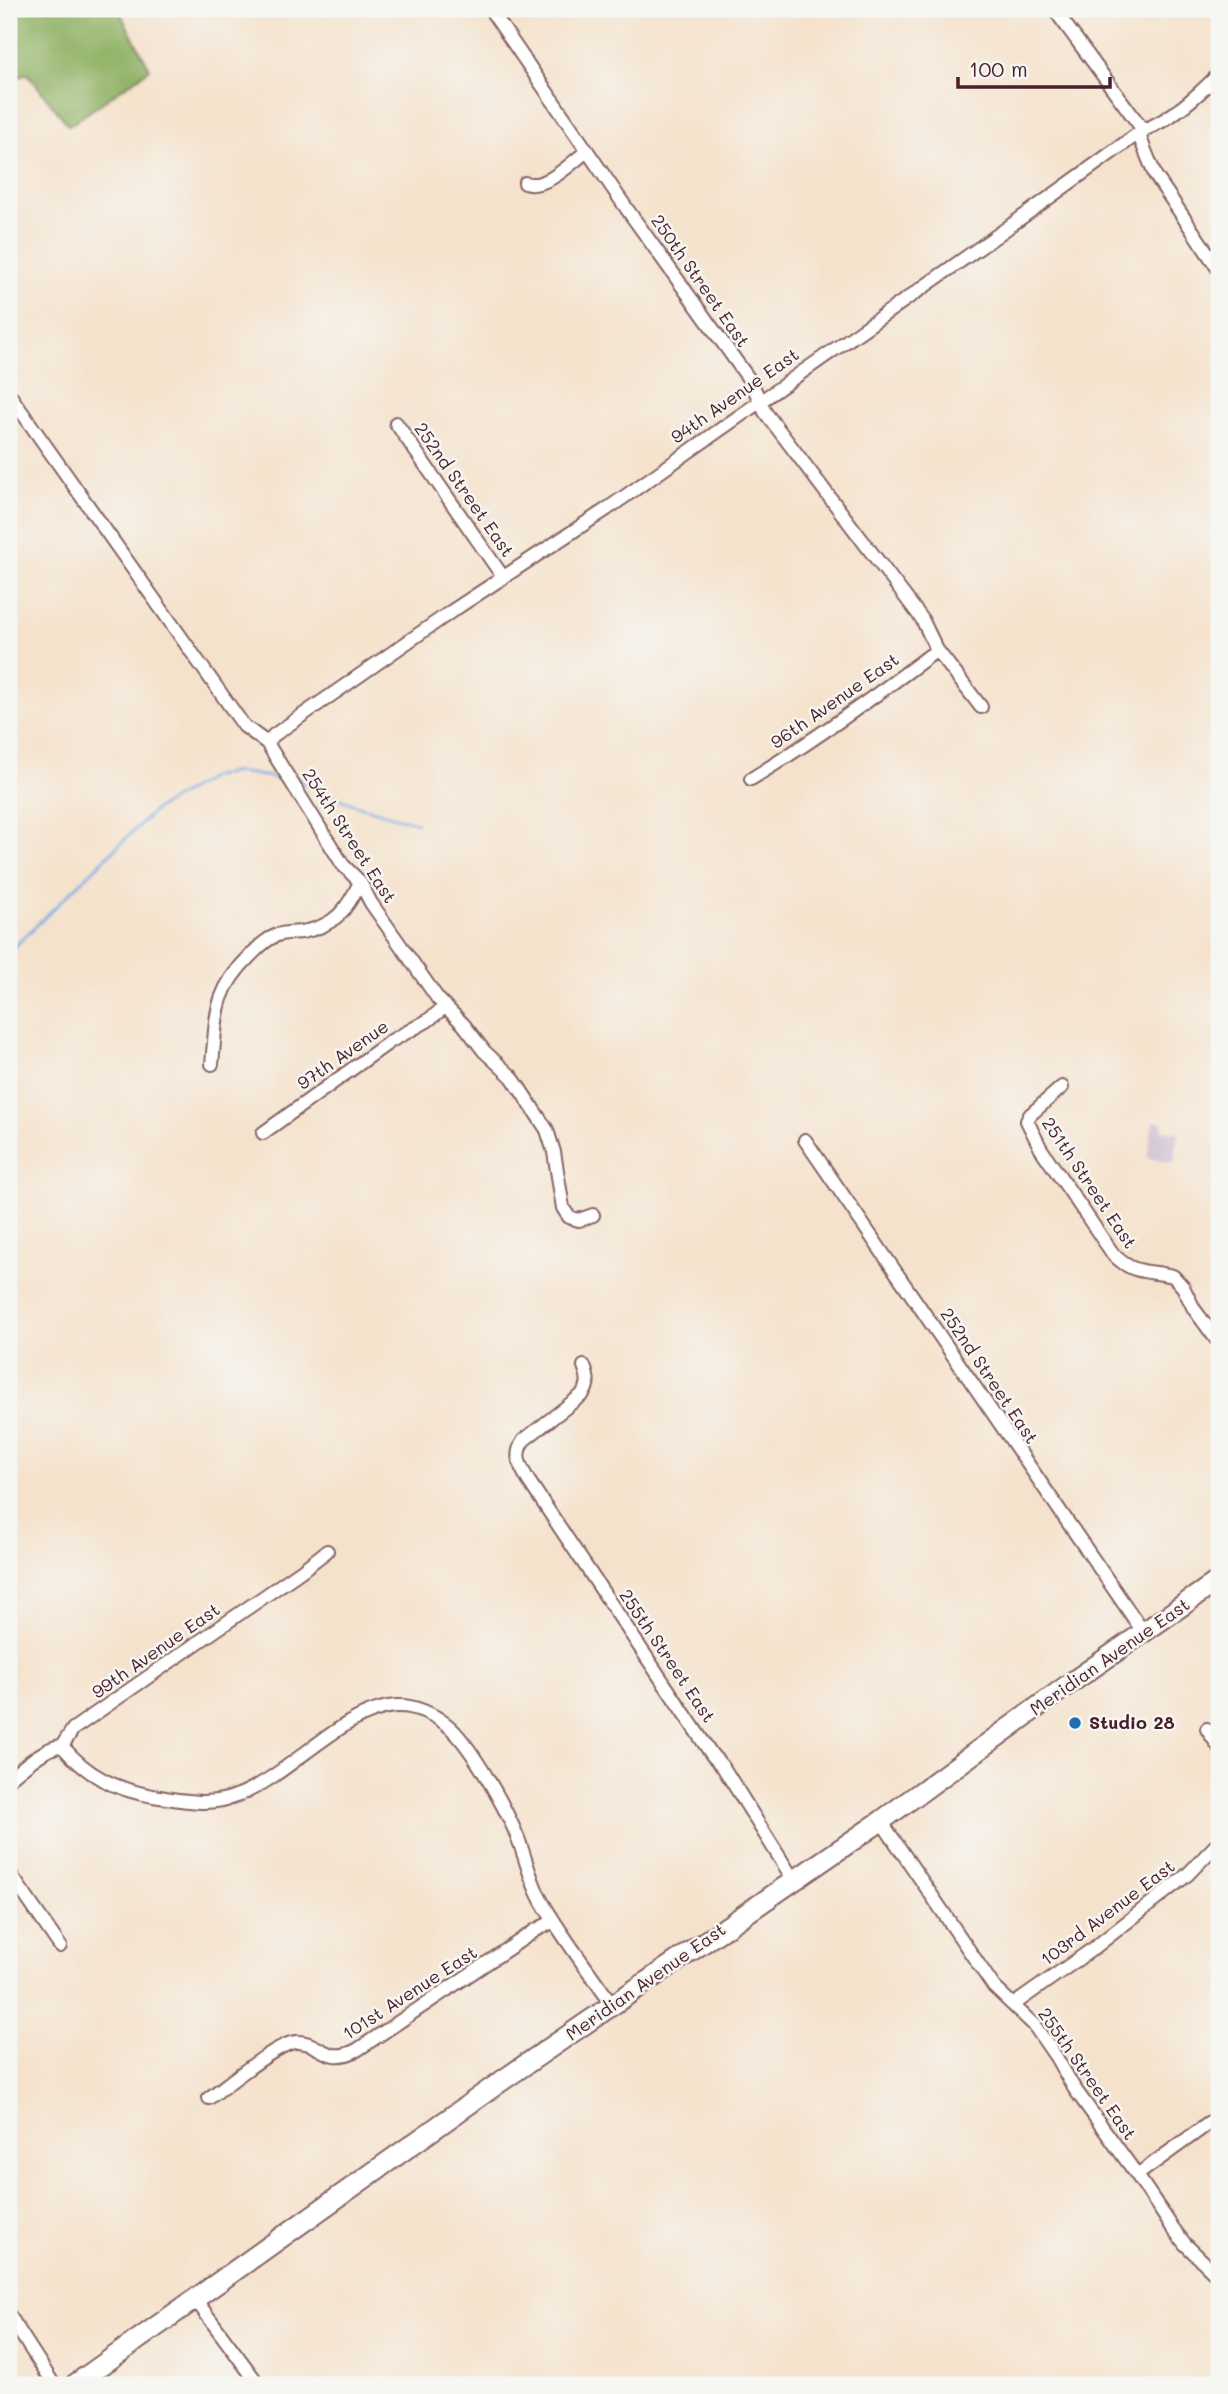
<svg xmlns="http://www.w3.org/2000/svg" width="1228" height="2394" viewBox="0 0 1228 2394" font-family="Mali,sans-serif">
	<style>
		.industrial { fill: #cdbed2 }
		.forest { fill: #92b367; stroke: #6e6949; stroke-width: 2 }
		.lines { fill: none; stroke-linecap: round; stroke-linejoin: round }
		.stream { stroke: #75ade4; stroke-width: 2.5 }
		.minor-casing { stroke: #866363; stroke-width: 16 }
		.primary-casing { stroke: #866363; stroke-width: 23 }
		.minor { stroke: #fff; stroke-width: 12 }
		.primary { stroke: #fff; stroke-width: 19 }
		.poi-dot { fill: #1f6fb2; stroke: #f6f6f2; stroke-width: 2.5 }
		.labels { text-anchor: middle; stroke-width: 5; stroke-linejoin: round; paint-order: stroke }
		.street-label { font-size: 18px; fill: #4a1f2b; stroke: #f6f6f2 }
		.poi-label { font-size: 18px; font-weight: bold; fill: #4a1f2b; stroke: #f6f6f2; text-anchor: start }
	</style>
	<rect width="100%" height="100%" fill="#f6f6f2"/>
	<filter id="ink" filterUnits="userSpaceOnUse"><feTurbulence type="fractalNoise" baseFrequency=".0143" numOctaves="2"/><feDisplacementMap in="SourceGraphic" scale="14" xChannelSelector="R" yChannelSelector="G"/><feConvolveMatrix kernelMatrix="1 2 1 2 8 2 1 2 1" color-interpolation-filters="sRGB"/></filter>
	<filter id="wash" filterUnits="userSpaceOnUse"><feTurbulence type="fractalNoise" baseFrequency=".00686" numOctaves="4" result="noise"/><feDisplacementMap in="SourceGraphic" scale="28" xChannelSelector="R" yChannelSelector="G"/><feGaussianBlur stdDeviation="1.57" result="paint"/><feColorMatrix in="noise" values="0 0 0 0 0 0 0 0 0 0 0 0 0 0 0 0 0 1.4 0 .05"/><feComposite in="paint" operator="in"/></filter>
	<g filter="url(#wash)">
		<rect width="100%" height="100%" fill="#f5e2cc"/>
		<path class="industrial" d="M1153,1121L1163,1122L1162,1130L1179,1133L1174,1163L1147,1158Z"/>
		<path class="forest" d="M9,9H118L150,69L69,126L27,73L9,83Z"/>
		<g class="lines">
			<path class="stream" d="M297,779C333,800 378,812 417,823
				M9,952L156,809L212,777L236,772L284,779"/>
		</g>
	</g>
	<g filter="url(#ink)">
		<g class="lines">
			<defs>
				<path id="minor" d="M490,9L629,212L751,382L765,412L922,619L937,650L981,707
					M1054,9L1143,130L1140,138L1155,175L1219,270
					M525,183C546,190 571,163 587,151
					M9,394L244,726L267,743L343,865L360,882L371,903L438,999L464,1025L484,1051L512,1077L547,1130L554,1152L563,1208L569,1217L579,1220L593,1215
					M396,423L503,577
					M267,743L274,735L452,611L607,509L992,239L1143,130C1171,120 1198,95 1219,74
					M751,779C815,740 877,695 937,650
					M212,1064C217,1016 213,992 250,956C258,948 265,940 275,936C283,932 293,933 302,932C335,926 347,910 360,882
					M1062,1087L1030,1115L1027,1121L1041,1149L1113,1254C1133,1275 1147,1270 1173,1276L1183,1287L1194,1309L1219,1343
					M263,1133L391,1041L427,1021L445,1007
					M805,1140L1144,1633
					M584,1366C588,1377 590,1384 583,1394L524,1440C513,1455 520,1466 528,1480L712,1755L723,1767L793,1879
					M1207,1729L1219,1747
					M62,1746C88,1776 114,1789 153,1796C181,1800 209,1807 236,1796C289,1777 342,1709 397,1706C414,1705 433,1714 446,1724C470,1742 508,1812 519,1841C526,1860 531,1882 541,1900C562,1937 589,1971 613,2006
					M62,1746L73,1729L301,1571L327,1551
					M9,1779C21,1769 46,1746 62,1746
					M881,1821L994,1987L1034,2025L1056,2057L1074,2088L1137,2175L1172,2227L1185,2244L1219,2277
					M9,1872L60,1946
					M1013,2005L1094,1948L1187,1875L1219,1842
					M209,2098C226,2086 277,2043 296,2042C321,2041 325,2066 357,2050L536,1930L554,1921
					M1137,2175L1219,2116
					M195,2299L259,2385
					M9,2315L54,2385"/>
				<path id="primary" d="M74,2385L503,2080L881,1821L1072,1682L1219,1580"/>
			</defs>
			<use href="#minor" class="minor-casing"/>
			<use href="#primary" class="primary-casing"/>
			<use href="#minor" class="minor"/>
			<use href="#primary" class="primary"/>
		</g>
	</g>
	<circle class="poi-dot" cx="1075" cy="1723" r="7"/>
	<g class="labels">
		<g class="street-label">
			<text transform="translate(700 281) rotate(55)" y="6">250th Street East</text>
			<text transform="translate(735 396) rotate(-35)" y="6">94th Avenue East</text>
			<text transform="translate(464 490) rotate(55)" y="6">252nd Street East</text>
			<text transform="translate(835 701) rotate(-35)" y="6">96th Avenue East</text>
			<text transform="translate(349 836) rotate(57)" y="6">254th Street East</text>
			<text transform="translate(343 1055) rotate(-35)" y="6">97th Avenue</text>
			<text transform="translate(1089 1183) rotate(56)" y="6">251th Street East</text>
			<text transform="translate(989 1376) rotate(56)" y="6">252nd Street East</text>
			<text transform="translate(156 1651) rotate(-35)" y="6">99th Avenue East</text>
			<text transform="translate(667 1656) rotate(56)" y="6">255th Street East</text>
			<text transform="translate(1110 1657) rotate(-35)" y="6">Meridian Avenue East</text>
			<text transform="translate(1108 1913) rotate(-37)" y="6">103rd Avenue East</text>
			<text transform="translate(646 1982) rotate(-35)" y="6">Meridian Avenue East</text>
			<text transform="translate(410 1993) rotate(-33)" y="6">101st Avenue East</text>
			<text transform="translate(1087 2074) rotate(55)" y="6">255th Street East</text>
		</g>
		<g class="poi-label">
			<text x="1089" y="1729">Studio 28</text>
		</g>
	</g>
	<rect width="1228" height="2394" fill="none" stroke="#f6f6f2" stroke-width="35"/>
	<path d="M958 77v10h152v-10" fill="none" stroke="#4a1f2b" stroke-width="3.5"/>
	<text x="969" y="77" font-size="21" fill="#4a1f2b" stroke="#f6f6f2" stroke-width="5" paint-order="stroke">100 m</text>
</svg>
